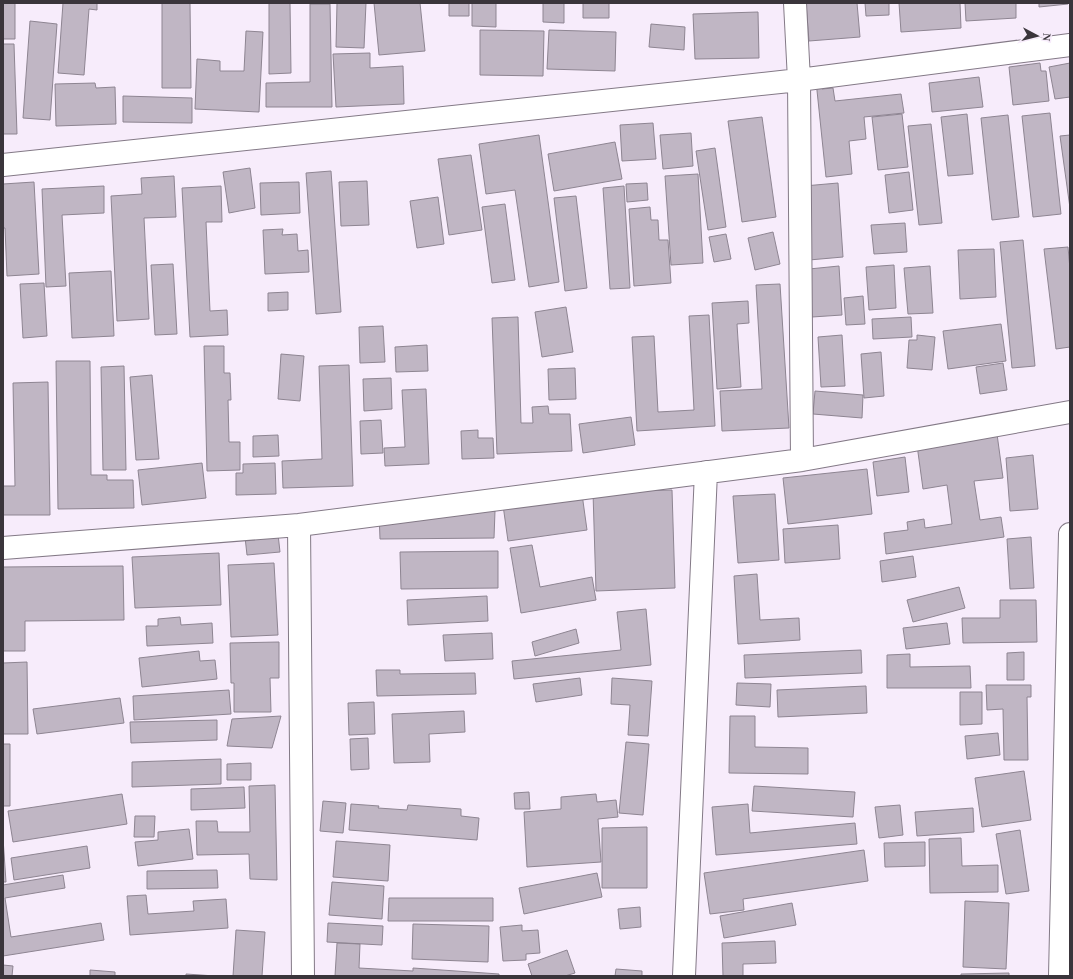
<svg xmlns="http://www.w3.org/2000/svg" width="1073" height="979" viewBox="0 0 1073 979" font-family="Georgia,serif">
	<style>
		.building { fill: #c0b6c4; stroke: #8e8592 }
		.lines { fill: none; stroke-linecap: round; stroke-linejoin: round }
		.minor-casing { stroke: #837986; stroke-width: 24 }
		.minor { stroke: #fff; stroke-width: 22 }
	</style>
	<rect width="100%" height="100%" fill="#f7ecfb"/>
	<path class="building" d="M3,3H15V39H3Z
		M63,3H97V10L89,9L84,75L58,73Z
		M162,3H190L191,88H162Z
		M269,3H290L291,73L269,74Z
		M337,3H366L364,48L336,47Z
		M374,3H420L425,51L379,55Z
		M449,3H469V16H449Z
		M472,3H496V27L472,26Z
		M543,3H564V23L543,22Z
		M583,3H609V18H583Z
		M806,3H857L860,37L809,41Z
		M865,3H889V15L866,16Z
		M899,3H960L961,28L901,32Z
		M965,3H1016V18L966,21Z
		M1039,3H1067L1068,4L1039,7Z
		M310,4H330L332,107H266V83L310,82Z
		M758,12L759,58L695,59L693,14Z
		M30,21L57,24L50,120L23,118Z
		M651,24L685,27L684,50L649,47Z
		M480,30L544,31L543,76L480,75Z
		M549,30L616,32L615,71L547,69Z
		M246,31L263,32L259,112L195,109L197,59L220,61V71H244Z
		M3,44H14L17,134H3Z
		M370,53V68L403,66L404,104L336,107L333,54Z
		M1040,63L1041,71H1046L1049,101L1013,105L1009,67Z
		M1070,63V97L1055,99L1049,67Z
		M979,77L983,107L932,112L929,83Z
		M816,81H821L822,89L833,88L835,101L901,94L904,113L864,117L866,139L849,141L852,174L826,177Z
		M95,83L96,88L115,87L116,124L56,126L55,84Z
		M123,96L192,98V123L123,122Z
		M1050,113L1061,214L1033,217L1022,116Z
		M902,114L908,167L878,170L872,117Z
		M967,114L973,174L948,176L941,117Z
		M1008,115L1019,217L992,220L981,118Z
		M762,117L776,217L742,222L728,121Z
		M653,123L656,159L622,161L620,125Z
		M931,124L942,223L919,225L908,126Z
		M691,133L693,166L663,169L660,135Z
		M539,135L559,282L529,287L515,190L486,194L479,144Z
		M1070,135V208L1060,136Z
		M615,142L622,179L554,191L548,154Z
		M715,148L726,227L708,230L696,151Z
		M471,155L482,230L449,235L438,159Z
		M250,168L255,208L229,213L223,172Z
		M331,171L341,312L316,314L306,173Z
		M909,172L913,210L889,213L885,175Z
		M698,174L703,263L671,265L665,176Z
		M174,176L176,217L144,218L149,319L117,321L111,196L142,194L141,178Z
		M367,181L369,225L341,226L339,182Z
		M34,182L39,274L7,276L5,228H3V184Z
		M299,182L300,213L261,215L260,183Z
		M647,183L648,200L627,202L626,184Z
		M838,183L843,257L809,260L804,186Z
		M104,186V213L62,215L66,286L46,287L42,189Z
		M221,186L222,222H206L210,311L227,310L228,335L190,337L182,188Z
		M624,186L630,288L610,289L603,188Z
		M576,196L587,288L565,291L554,198Z
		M438,197L444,244L417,248L410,201Z
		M505,204L515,280L492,283L482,207Z
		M650,207L651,220H658L659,240H668L671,283L634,286L629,209Z
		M905,223L907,252L874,254L871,225Z
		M283,229L282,235L297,234L298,251L308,250L309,272L265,274L263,230Z
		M773,232L780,264L755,270L748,238Z
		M726,234L731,259L714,262L709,237Z
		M1023,240L1035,366L1012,368L1000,242Z
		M1068,247L1070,269V347L1056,349L1044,249Z
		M994,249L996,297L960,299L958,250Z
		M173,264L177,334L155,335L151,265Z
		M894,265L896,308L869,310L866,267Z
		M839,266L842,315L812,317L809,269Z
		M930,266L933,313L908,314L904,268Z
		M111,271L114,336L72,338L69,273Z
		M44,283L47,336L23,338L20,284Z
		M780,284L789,428L722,431L720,391L762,389L756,285Z
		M288,292V310L268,311V293Z
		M863,296L865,324L846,325L844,298Z
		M748,301L749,323L737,324L741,387L717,389L712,303Z
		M566,307L573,352L542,357L535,312Z
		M709,315L715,426L637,431L632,337L654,336L658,412L694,410L689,316Z
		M518,317L521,423H533L532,407L548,406L549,414H570L572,451L497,454L492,318Z
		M911,317L912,337L873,339L872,319Z
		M1001,324L1006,361L948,369L943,331Z
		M383,326L385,362L360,363L359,327Z
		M842,335L845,386L821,387L818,337Z
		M917,335L935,337L932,370L907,368L909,340H917Z
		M427,345L428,371L396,372L395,347Z
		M204,346H224V373H230L231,400H228L229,442H240V470L207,471Z
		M881,352L884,396L864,398L861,354Z
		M281,354L304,356L300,401L278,399Z
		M56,361H90L91,475H107V480H133L134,508L58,509Z
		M1003,363L1007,390L980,394L976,367Z
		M349,365L353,486L283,488L282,461L322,459L319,366Z
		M124,366L126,470H103L101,367Z
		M575,368L576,399L549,400L548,369Z
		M152,375L159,459L136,460L130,377Z
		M391,378L392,409L364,411L363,379Z
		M48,382L50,515H3V486H15L13,383Z
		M426,389L429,464L385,466L384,448L405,447L402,390Z
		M815,391L863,395L862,418L813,414Z
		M631,417L635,445L583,453L579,424Z
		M381,420L383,453L361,454L360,421Z
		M478,430V438H493L494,458L462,459L461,431Z
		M997,434L1003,478L974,481L980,520L1001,517L1004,537L886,554L884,533L908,530L907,522L924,519L925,528L952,524L947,485L923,489L917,445Z
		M278,435L279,456L253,457V436Z
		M1033,455L1038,509L1010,511L1006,458Z
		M905,457L909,492L877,496L873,462Z
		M202,463L206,498L142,505L138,470Z
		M275,463L276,494L236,495V473H243V464Z
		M867,469L872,514L788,524L783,478Z
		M672,490L675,588L596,591L593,492Z
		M582,494L587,530L508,541L503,505Z
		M775,494L779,560L738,563L733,496Z
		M495,511L494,538L380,539L379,512Z
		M838,525L840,559L785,563L783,529Z
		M278,534L280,552L247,555L245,537Z
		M1031,537L1034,588L1010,589L1007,539Z
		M532,545L540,587L592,577L596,600L521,613L510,548Z
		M498,551V588L401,589L400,552Z
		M219,553L221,605L135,608L132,557Z
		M913,556L916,577L882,582L880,561Z
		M274,563L278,635L231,637L228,565Z
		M123,566L124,620L25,621V651H3V567Z
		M757,574L760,620L799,618L800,640L738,644L734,576Z
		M959,587L965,608L913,622L907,600Z
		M487,596L488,621L408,625L407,600Z
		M1000,600H1036L1037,642L963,643L962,618H1000Z
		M646,609L651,665L514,679L512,661L621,650L617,612Z
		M180,617L181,625L212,623L213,643L147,646L146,626H158V619Z
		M947,623L950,644L906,649L903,628Z
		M576,629L579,643L535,656L532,642Z
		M492,633L493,659L445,661L443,635Z
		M279,642V678H270L271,712H234V683H231L230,643Z
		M861,650L862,673L745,678L744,655Z
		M199,651L200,661L215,660L217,679L142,687L139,658Z
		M1024,652V680H1007V653Z
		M910,654V667L970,666L971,688H887V655Z
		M27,662L28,734H3V663Z
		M376,670H400V674L475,673L476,694L377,696Z
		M580,678L582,695L536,702L533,684Z
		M612,678L652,681L648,736L628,735L630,705L611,704Z
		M737,683L771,684L770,707L736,705Z
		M986,685H1031V697H1027L1028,760H1004L1003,709L987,710Z
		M866,686L867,713L778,717L777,690Z
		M229,690L231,714L134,720L133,696Z
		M960,692H982V724L960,725Z
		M120,698L124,723L37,734L33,709Z
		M374,702L375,734L349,735L348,703Z
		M464,711L465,732L429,734L430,762L394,763L392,714Z
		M281,716L272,748L227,746L232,719Z
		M730,716H755V747L808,748V774L729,773Z
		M217,720V740L131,743L130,722Z
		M998,733L1000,755L967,759L965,736Z
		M368,738L369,769L351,770L350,739Z
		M626,742L649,744L643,815L619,813Z
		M3,744H10V806H3Z
		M221,759V784L132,787V762Z
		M251,763V780H227V764Z
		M1024,771L1031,820L982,827L975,778Z
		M275,785L277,880L250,879L249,854L197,855L196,821H217L218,832H250L249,786Z
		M754,786L855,792L853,817L752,811Z
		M244,787L245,808L191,810V789Z
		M529,792L530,809H515L514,793Z
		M122,794L127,824L13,842L8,811Z
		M596,794L597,802L616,800L618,817L598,819L601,862L527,867L524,812L561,809V797Z
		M323,801L346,803L343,833L320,831Z
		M351,804L379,806L378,808L407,810L408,805L461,809V816L479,818L477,840L349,830Z
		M748,804L750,833L855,823L857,844L716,855L712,807Z
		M900,805L903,835L879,838L875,807Z
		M973,808L974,832L917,836L915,812Z
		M135,816H155L154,837H134Z
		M647,827V888H602V828Z
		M189,829L193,859L138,866L135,842L158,840V832Z
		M1020,830L1029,891L1006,894L996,834Z
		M3,838L6,882H3Z
		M961,838L962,866L998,865V892L930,893L929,839Z
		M336,841L390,845L388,881L333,877Z
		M925,842V866L885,867L884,843Z
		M87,846L90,868L14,880L11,858Z
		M864,850L868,881L743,899L744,910L710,914L704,873Z
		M217,870L218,888L147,889V871Z
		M597,873L602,897L524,914L519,888Z
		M63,875L65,888L5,898L11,937L101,923L104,940L3,956V885Z
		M332,882L384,886L382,919L329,915Z
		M146,895L148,914L194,911L193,901L226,899L228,928L130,935L127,896Z
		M389,898H493V921H388Z
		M965,901L1009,903L1006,969L963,967Z
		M792,903L796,925L724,938L720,916Z
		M640,907L641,927L620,929L618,909Z
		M328,923L383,926L382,945L327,942Z
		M413,924L489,926L488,962L412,959Z
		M522,925V931L538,930L540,953L526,954V960L503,961L500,927Z
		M236,930L265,932L262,976H233Z
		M775,941L776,963L743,964V976H723L722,943Z
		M337,943L360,944L359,968L413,971V968L499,974V976H335Z
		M567,950L575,973L565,976H532L528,964Z
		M3,965L13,966L12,976H3Z
		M616,969L642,971V976H615Z
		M90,970L115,972V976H90Z
		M1009,973V976H961V974Z
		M186,974L215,976H186Z"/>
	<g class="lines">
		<defs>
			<path id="minor" d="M795,3L799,80L802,460
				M3,165L799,80L1070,45
				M299,525L303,976
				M3,548L299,525L802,460L1070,412
				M684,976L706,472
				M1060,976L1070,534"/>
		</defs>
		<use href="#minor" class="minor-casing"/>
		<use href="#minor" class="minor"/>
	</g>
	<rect width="1073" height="979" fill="none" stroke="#3a353b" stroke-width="8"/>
	<g transform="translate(1037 36) rotate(97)" stroke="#f7ecfb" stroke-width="3" paint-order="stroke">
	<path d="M0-3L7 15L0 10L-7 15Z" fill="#3a353b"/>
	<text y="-6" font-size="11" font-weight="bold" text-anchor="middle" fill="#3a353b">N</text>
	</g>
</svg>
